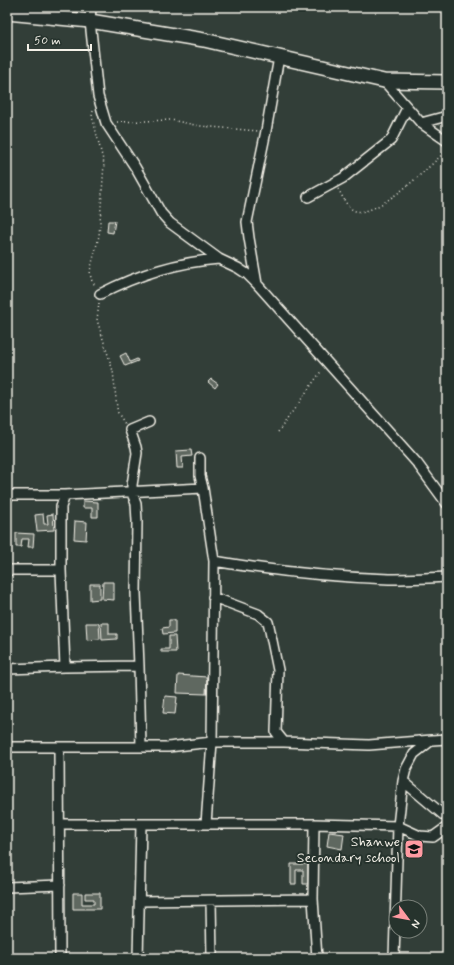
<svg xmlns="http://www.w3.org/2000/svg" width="454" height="965" viewBox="0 0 454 965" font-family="Mynerve,sans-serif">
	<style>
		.building { fill: #5f6861; stroke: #f4f1e8 }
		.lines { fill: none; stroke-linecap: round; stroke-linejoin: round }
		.street-casing { stroke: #f4f1e8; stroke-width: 12 }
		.secondary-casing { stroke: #f4f1e8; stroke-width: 16 }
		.path { stroke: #f4f1e8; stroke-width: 1.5; stroke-dasharray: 1 3; stroke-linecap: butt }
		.street { stroke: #26332d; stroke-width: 9 }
		.secondary { stroke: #26332d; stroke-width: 13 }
		.labels { text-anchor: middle; stroke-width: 4; stroke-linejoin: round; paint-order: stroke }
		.poi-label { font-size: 14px; fill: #f4f1e8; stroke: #26332d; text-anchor: end }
	</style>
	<rect width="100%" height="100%" fill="#323e38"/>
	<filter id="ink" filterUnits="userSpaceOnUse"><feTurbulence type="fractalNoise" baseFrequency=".025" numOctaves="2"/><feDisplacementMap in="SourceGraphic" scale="8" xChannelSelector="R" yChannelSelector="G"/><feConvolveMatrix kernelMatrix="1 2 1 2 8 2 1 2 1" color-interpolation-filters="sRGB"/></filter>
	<g filter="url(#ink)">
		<path class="building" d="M108,221H115L113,233L107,232Z
			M126,353L130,362L137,359L138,361L125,366L120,356Z
			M211,379L218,384L215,388L208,382Z
			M191,450L192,456L182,457L183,468H177L176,451Z
			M83,501L98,502V517H92V508H83Z
			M43,514L44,524H48L47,515L53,514L54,530L37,531L35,515Z
			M75,521L87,522L86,540L74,539Z
			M16,533L34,534L33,547H28L29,539H22L21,547H16Z
			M103,582H114V600L102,599Z
			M90,584H100V599L90,600Z
			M169,620H175V633L163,634L162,628L169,627Z
			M86,623H99L100,639L87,640Z
			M101,623H109V634H117V639L102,640Z
			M169,636H175L176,652H161V649H169Z
			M178,675L207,677L206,694L177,693Z
			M165,696L177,697L175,714L163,713Z
			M329,832L344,834L342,849L327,846Z
			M291,864H308V884H303V870H296V884H291Z
			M73,893H82V904H94V899H85V893H100V909H73Z"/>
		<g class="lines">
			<defs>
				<path id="street" d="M91,7L90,21L98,96L106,123L135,167L161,213L170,223L219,259L238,268L247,274L257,284L417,463L447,504
					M384,81L421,123L447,141
					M421,123L447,116
					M308,197L343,178L391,140L407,108
					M257,284L249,238L247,222L266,131L279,57
					M100,294C137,275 178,262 219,259
					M200,458V476L203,488
					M7,495H65L203,488L214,561L212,742L206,824
					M65,495L61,507V570L65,667
					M214,561C272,571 330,577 389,579C408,579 428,578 447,577
					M7,570H61
					M213,597L258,614L268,622L269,626L278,670L276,732L284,742
					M7,669L65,667L139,666
					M7,747H168L212,742H284L369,745L432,740
					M141,747L139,666L136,593L137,521L136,504L132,493V485L137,453L136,447L130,430L149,422
					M59,748L60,958
					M403,781L447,818
					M60,824H314L398,826L420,836L433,837L447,827
					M314,824L313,899L317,958
					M7,887L60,885
					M140,901L313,899
					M211,901L212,958
					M138,958L141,824
					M394,958L398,826L403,781L406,769L414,754L432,740L447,739"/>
				<path id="secondary" d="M7,13L90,21L204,40L384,81L447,82"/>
			</defs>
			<use href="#street" class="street-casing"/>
			<use href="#secondary" class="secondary-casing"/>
			<path class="path" d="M93,111L92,116L104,164L99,236L90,271L91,279L95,286
				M117,122L171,120L200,126L258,131
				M338,189C342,195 346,206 353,210C374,222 432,164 447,150
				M99,303L97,320L113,371L117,408L118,413L125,424
				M278,432L322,370"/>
			<use href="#street" class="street"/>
			<use href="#secondary" class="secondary"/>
		</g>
	</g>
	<defs>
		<symbol id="school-square" viewBox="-11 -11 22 22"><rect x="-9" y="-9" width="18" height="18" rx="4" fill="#ff9aa2" stroke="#26332d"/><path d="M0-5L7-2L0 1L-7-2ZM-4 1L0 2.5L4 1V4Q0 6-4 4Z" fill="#111"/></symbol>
	</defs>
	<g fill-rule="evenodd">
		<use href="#school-square" x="403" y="838" width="22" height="22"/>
	</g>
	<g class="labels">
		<g class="poi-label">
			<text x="400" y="846">Shanwe<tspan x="400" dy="16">Secondary school</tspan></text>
		</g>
	</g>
	<rect width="454" height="965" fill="none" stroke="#26332d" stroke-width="24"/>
	<rect x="12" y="12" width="430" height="941" fill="none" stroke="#f4f1e8" stroke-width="1.5" filter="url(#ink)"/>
	<g transform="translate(408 919) rotate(122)"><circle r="19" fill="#26332d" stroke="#787f78"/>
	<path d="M0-3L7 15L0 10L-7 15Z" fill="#ff9aa2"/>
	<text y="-6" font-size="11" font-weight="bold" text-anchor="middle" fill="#f4f1e8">N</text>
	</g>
	<path d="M28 44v6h63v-6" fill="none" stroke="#f4f1e8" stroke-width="2"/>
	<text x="34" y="44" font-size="12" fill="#f4f1e8" stroke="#26332d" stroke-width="3" paint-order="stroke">50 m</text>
</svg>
